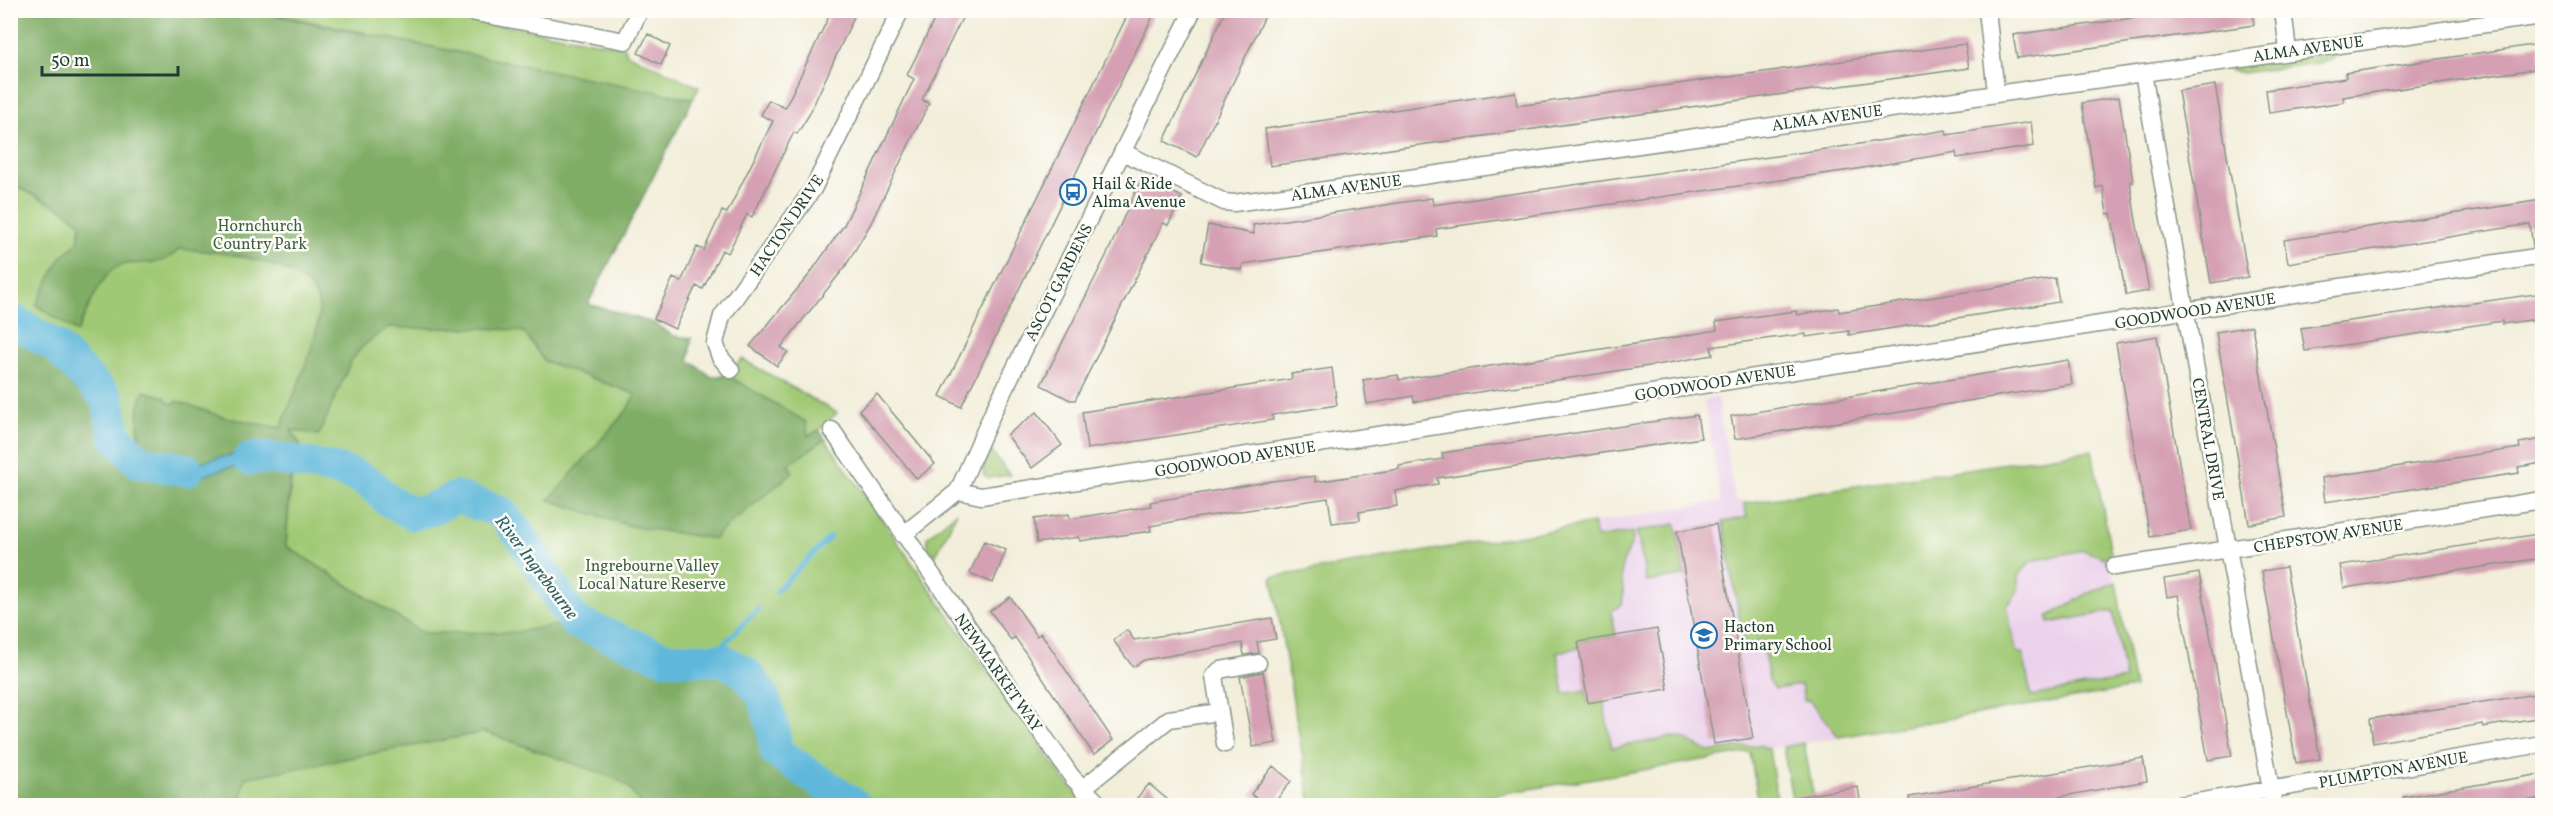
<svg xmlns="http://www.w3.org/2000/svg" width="2553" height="816" viewBox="0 0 2553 816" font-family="Vollkorn,serif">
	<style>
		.built { fill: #ebd1eb }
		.green { fill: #a0c975; stroke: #608354; stroke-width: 1.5 }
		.forest { fill: #80ad66; stroke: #50754d; stroke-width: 1.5 }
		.water { fill: #5eb8db; stroke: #3e7a88; stroke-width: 1.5 }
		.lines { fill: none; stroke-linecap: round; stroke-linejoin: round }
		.stream { stroke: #5eb8db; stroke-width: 5 }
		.river { stroke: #5eb8db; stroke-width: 33 }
		.building { fill: #d5a0b3 }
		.street-casing { stroke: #889687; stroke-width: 19 }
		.street { stroke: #fff; stroke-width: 16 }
		.labels { text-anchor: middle; stroke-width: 5; stroke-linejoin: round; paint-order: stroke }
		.street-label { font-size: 16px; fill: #1f3d34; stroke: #fdfcf7 }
		.poi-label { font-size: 16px; fill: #1f3d34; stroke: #fdfcf7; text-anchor: start }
		.park-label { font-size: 16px; fill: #3f6044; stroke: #fdfcf7 }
		.water-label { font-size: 18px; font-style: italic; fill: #326266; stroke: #fdfcf7 }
	</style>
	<rect width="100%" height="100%" fill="#fdfcf7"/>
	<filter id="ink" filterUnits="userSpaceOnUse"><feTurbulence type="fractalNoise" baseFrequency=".0167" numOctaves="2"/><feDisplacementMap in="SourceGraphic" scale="12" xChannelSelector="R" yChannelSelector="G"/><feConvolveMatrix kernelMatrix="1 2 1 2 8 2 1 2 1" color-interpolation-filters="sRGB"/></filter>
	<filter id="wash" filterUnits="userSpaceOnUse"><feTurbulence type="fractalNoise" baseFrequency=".008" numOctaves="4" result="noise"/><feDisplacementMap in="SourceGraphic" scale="24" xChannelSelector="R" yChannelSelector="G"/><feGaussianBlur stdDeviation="1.35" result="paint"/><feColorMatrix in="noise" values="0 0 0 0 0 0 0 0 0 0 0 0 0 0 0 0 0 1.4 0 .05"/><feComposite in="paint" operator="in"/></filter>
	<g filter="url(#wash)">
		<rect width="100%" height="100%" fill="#f2eeda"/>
		<path class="built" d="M1717,398L1735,499L1744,503L2092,450L2134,688L1434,805H1311L1272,577L1721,501L1704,400Z"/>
		<path class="green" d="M10,11H252L367,33L262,11H425L624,47L626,53L699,87L588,304L653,323L673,336L691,338L689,360L712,377L727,375L742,359L837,413L819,430L1065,781L1089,805H240L244,778L368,598L286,546L292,470L301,466L290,469L192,464L142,453L121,428L110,396L71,355L59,338L11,312Z
			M2341,53L2330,61L2243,73L2229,70V66Z
			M2092,450L2111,553L2105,558L2083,550L2031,561L2018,576V592L2007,606L2016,653H2023L2031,696L2125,679L2113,611L2049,623L2048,617L2087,594L2116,582L2134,688L1839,737L1809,700L1804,701L1801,685L1775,689L1769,681L1762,641L1744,644L1723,522L1747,517L1744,503Z
			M991,451L1010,475L989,478L984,476L982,466Z
			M957,512L935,557L928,547L927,537Z
			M1593,523L1596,538L1633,532C1634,545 1626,553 1622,565C1619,577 1626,590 1622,604L1611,612L1616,636L1578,642L1579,648L1557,652L1564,694L1586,690L1588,703L1603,700L1612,748L1673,737L1685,739L1708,752L1759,745L1769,749L1778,805H1759L1750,752L1434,805H1311L1272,577Z
			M1676,524L1684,576L1646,582L1637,531Z
			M1804,743L1815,805H1793L1783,747Z"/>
		<path class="forest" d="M10,11H252L693,99L588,304L653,323L673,336L691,338L689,360L712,377L727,375L806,422L808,436L819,430L825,439L788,465L793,472L719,533L715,539L630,526L549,500L627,410L635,394L544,361L524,332C479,324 433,331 388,327L362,347L351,361L319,435L291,430L301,446L296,459L274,451L258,449L192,464L142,453C138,434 135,409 144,391L165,397L168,402L172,404L178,401L223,417L281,428C290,401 326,326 318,302C306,260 216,251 179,249C159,272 134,257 115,268C100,277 85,316 77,332L36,305L60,259L78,242L81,224L66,211L11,184Z
			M10,328L55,346L107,398L115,435L140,462L194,471L261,457L291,463L286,546L423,633L517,632L575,622L665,658L723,660L747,674L763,696L773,727L776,752L856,805H642L627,786L617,779L485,732L245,778L240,805H11Z"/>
		<path class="water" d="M11,312L59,338L71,355L110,396L121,428L142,453L192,464L257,449L274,451L296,459L292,470L262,462L223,469L195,479L154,474L115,435L107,398L55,346L11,328Z"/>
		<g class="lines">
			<path class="stream" d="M776,591L830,537
				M708,660L758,609"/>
			<path class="river" d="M10,319L55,346L107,398L115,435L139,462L187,470
				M249,459C268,455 344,469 363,479C372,483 380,493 388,500C396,505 405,509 413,514L429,510L457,497L501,512L522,538L575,622L665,658L723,660L747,674L763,696L773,727L776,752L856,806"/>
		</g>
		<g id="blocks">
			<path class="building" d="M832,10H857L809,115L797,134L794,132L752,217L747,214L728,253L722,250L703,289L696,286L675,329L654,319L673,278L681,282L697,247L704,250L722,211L727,213L773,121L761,115L769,100L785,108Z
				M939,10H966L922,100L929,103L870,225L845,267L781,347L788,352L777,366L750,346L809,275L844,225L914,79L907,75Z
				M1130,10H1156L961,407L940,396Z
				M1226,10H1268L1197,157L1164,141Z
				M2189,10H2252L2254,25L2017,58L2013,35Z
				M648,34L670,46L661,65L638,53Z
				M1965,44L1969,68L1270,166L1265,129L1515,92L1517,106Z
				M2539,44L2542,68L2343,97L2344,102L2269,113L2266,90L2346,78L2345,73Z
				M2215,85L2248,277L2211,283L2178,91Z
				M2119,97L2133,182H2130L2135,215L2149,291L2126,295L2111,213L2107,214L2103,186L2096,188L2082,103Z
				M2031,122L2034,146L1957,158L1956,152L1851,170L1436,229L1437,236L1243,264L1242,270L1201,262L1208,225L1254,234L1253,225L1391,204L1432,198L1433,205L1847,146L1946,130L1947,135Z
				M1142,177L1182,197L1168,225L1163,223L1075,400H1070L1041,385L1108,252Z
				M2542,200V246L2533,247L2530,224L2288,263L2284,240Z
				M2055,278L2059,302L1849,335V331L1806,337V334L1765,339L1711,347L1713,355L1668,363L1414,402L1413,396L1367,404L1363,380L1398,375L1399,380L1660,340L1717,330L1716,322L1751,317L1796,311L1797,315L1838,308L1839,312Z
				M2542,293V312L2536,313L2537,319L2502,324V321L2305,351L2301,328Z
				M2252,326L2286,517L2249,524L2216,332Z
				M2157,336L2191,530L2150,537L2116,343Z
				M2068,360L2072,384L1735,439L1731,416Z
				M1332,368L1337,405L1272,415L1273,420L1087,449L1082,412L1292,379L1291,374Z
				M877,394L935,464L917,479L859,410Z
				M1037,412L1062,445L1032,468L1007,435Z
				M1697,415L1701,438L1437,478L1438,484L1395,491L1397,506L1359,512L1360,520L1332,523L1328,498L1188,519L1150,526L1151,531L1080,541L1079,537L1037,543L1034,519L1069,514L1070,519L1151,506L1150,502L1272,481L1315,476V482L1399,469V466L1443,459L1442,453Z
				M2542,439V463L2518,467L2519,473L2325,502L2322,478L2520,448L2519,443Z
				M1716,524L1753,738L1714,744L1677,531Z
				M2538,534L2541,558L2344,588L2340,565Z
				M984,541L1006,550L993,583L970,573Z
				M2286,567L2320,759L2296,763L2262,571Z
				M2199,573L2232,756L2208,760L2178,595L2167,597L2164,579Z
				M1010,597L1037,636L1041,633L1113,740L1094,755L1015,637L1011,640L990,611Z
				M1272,618L1276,639L1257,642L1259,653L1244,655L1242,643L1144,660L1133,667L1113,640L1127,630L1134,640Z
				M1657,629L1668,689L1588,703L1578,642Z
				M1263,672L1276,743L1253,747L1240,677Z
				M2542,693V717L2483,727L2482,724L2373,743L2370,719Z
				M2143,758L2147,781L2008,806H1910L1909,797Z
				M1273,766L1291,781L1272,806H1265L1251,794Z
				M2542,774V798L2495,806H2404L2403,797Z
				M1149,784L1175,806H1146L1137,798Z
				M1858,787L1861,806H1797L1796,797Z"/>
		</g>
	</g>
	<g filter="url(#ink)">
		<use href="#blocks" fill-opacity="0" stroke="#889687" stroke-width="1.5"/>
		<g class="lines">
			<defs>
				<path id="street" d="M460,10L625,41L640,10
					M1987,10L1996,93
					M2283,10L2288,51
					M2143,73L2274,806
					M1123,152L1224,202L1234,203L2542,16
					M731,370L720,357L715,343L722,316L813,189L901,10
					M832,430L1072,777L1101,806
					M958,491L981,496L2542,256
					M903,535L958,491L994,410L1193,10
					M2114,567L2542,500
					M1225,744L1214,676L1220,670L1258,663
					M1082,789L1169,719L1220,712
					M2173,806L2542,744"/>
			</defs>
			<use href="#street" class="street-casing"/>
			<use href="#street" class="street"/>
		</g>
	</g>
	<defs>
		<symbol id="bus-ring" viewBox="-11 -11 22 22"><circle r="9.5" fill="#fdfcf7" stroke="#1f6fb2" stroke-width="1.5"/><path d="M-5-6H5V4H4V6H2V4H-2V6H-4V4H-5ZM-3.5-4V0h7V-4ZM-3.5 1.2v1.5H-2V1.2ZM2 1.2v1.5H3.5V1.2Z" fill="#1f6fb2"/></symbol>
		<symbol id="school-ring" viewBox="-11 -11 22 22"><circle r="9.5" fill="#fdfcf7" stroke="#1f6fb2" stroke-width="1.5"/><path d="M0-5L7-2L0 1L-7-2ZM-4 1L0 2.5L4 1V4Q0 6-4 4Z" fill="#1f6fb2"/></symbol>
	</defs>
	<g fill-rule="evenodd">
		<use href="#bus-ring" x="1058" y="177" width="30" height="30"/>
		<use href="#school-ring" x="1689" y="620" width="30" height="30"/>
	</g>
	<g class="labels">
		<g class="street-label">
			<text transform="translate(2308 48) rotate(-8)" y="6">ALMA AVENUE</text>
			<text transform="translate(1827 117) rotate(-8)" y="6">ALMA AVENUE</text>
			<text transform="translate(1346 187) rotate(-8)" y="6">ALMA AVENUE</text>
			<text transform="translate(786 225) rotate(-56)" y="6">HACTON DRIVE</text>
			<text transform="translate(1058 282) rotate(-63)" y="6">ASCOT GARDENS</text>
			<text transform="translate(2195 310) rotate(-9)" y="6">GOODWOOD AVENUE</text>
			<text transform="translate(1715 382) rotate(-9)" y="6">GOODWOOD AVENUE</text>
			<text transform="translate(2209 439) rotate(80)" y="6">CENTRAL DRIVE</text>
			<text transform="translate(1235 458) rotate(-9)" y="6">GOODWOOD AVENUE</text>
			<text transform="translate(2328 535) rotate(-9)" y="6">CHEPSTOW AVENUE</text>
			<text transform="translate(999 672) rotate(55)" y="6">NEWMARKET WAY</text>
			<text transform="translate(2393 769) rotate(-10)" y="6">PLUMPTON AVENUE</text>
		</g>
		<g class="poi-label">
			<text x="1092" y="189">Hail &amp; Ride<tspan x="1092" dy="18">Alma Avenue</tspan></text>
			<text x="1724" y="632">Hacton<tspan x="1724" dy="18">Primary School</tspan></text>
		</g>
		<g class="park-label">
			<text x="260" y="231">Hornchurch<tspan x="260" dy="18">Country Park</tspan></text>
			<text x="652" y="571">Ingrebourne Valley<tspan x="652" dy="18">Local Nature Reserve</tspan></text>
		</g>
		<g class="water-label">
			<text transform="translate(537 567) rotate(53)" y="6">River Ingrebourne</text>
		</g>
	</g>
	<rect width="2553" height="816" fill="none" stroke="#fdfcf7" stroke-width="36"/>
	<path d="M42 66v9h136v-9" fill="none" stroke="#1f3d34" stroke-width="3"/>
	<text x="51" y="66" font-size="18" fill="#1f3d34" stroke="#fdfcf7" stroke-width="4.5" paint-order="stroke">50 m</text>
</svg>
